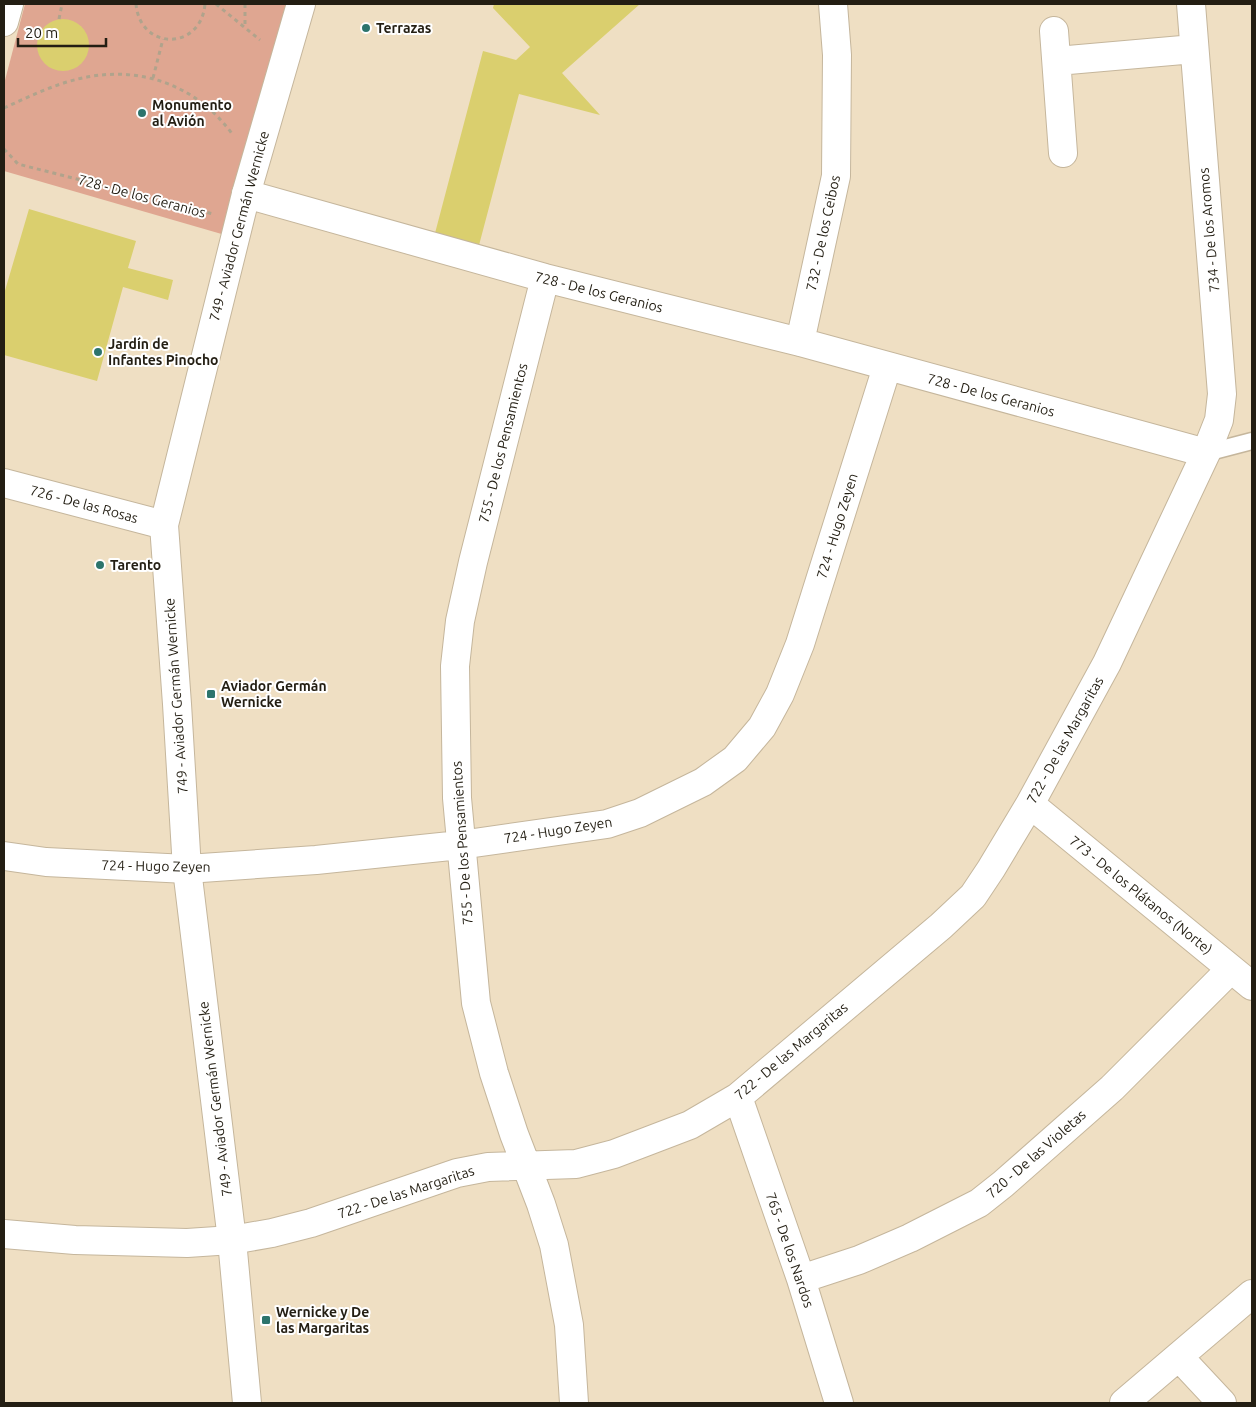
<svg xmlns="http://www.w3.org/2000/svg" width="1256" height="1407" viewBox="0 0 1256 1407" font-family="Ubuntu,sans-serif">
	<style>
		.green { fill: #dfa691 }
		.building { fill: #dacf6e }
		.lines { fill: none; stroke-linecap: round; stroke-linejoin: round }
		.lane-casing { stroke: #c5b69c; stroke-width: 19 }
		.street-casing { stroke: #c5b69c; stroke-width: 30 }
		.secondary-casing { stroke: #c5b69c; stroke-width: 30 }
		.path { stroke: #b0a38c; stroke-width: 3; stroke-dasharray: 4 4; stroke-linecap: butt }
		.lane { stroke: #fff; stroke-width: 16 }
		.street { stroke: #fff; stroke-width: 28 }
		.secondary { stroke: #fff; stroke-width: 28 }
		.poi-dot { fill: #2c746c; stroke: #fff; stroke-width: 2 }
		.labels { text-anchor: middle; stroke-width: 4; stroke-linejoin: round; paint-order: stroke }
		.poi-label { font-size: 14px; font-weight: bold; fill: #231e13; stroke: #fff; text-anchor: start }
		.street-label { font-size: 14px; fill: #231e13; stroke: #fff }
	</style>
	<rect width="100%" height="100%" fill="#efdfc3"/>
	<path class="green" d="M25,4H301L225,235L4,171V84Z"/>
	<path class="building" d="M494,4H640L562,73L600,115L519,94L478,249L434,237L483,51L516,60L530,47L493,8Z
		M37 45a26 26 0 1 1 52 0a26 26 0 1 1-52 0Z
		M29,209L136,241L128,268L173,280L168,300L123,287L97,381L4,355V294Z"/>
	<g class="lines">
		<defs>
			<path id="lane" d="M1206,453L1252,441"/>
			<path id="street" d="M1054,31L1063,153
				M1057,61L1194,49
				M246,194L545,278L800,342L1206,453
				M545,278L473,562L460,621L455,666L457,798L476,1003L494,1073L514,1134L541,1204L554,1245L569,1325L574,1403
				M800,342L836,176L837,55L833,4
				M1030,804L1252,986
				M4,856L46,862L187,869L316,860L460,845L607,824L640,813L703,782L735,759L762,727L780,694L800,644L887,367
				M738,1097L801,1279L839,1403
				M4,1234L75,1240L187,1243L232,1240L272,1233L311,1223L457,1173L488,1167L576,1164L614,1154L690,1125L738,1097L941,926L973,896L991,869L1030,804L1107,663L1206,453L1219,420L1222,394L1191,4
				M801,1279L859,1260L910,1238L979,1203L1003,1184L1112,1088L1231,969
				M1179,1357L1222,1403
				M1124,1403L1252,1294"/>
			<path id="secondary" d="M4,22L9,4
				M4,483L164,525
				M247,1403L232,1240L187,869L177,704L164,525L246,194L301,4"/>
		</defs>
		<use href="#lane" class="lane-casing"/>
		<use href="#street" class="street-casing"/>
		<use href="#secondary" class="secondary-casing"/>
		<path class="path" d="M136,4C140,51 201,51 205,4
			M216,4L260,40
			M245,4V28
			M59,19L62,4
			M153,78L163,39
			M4,108C28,97 53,85 78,79C139,64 197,85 233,135
			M4,149L18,164L213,214"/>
		<use href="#lane" class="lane"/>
		<use href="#street" class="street"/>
		<use href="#secondary" class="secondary"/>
	</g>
	<g class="poi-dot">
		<circle cx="366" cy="28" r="5"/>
		<circle cx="142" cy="113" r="5"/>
		<circle cx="98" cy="352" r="5"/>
		<circle cx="100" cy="565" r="5"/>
		<rect x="206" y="689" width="10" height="10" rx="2.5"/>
		<rect x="261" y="1315" width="10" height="10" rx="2.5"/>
	</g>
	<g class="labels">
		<g class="poi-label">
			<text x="376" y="33">Terrazas</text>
			<text x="152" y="110">Monumento<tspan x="152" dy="16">al Avión</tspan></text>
			<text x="108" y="349">Jardín de<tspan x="108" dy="16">Infantes Pinocho</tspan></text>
			<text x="110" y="570">Tarento</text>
			<text x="221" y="691">Aviador Germán<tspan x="221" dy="16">Wernicke</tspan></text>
			<text x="276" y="1317">Wernicke y De<tspan x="276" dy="16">las Margaritas</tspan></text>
		</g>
		<g class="street-label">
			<text transform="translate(142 196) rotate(15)" y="5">728 - De los Geranios</text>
			<text transform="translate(239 226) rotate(-75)" y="5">749 - Aviador Germán Wernicke</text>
			<text transform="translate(1209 230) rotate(-95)" y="5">734 - De los Aromos</text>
			<text transform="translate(823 233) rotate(-78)" y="5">732 - De los Ceibos</text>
			<text transform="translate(599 292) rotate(14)" y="5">728 - De los Geranios</text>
			<text transform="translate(991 395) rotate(15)" y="5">728 - De los Geranios</text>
			<text transform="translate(503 443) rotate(-76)" y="5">755 - De los Pensamientos</text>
			<text transform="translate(84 504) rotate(15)" y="5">726 - De las Rosas</text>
			<text transform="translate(837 526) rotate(-73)" y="5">724 - Hugo Zeyen</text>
			<text transform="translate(176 696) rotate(-94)" y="5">749 - Aviador Germán Wernicke</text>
			<text transform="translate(1065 740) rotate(-61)" y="5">722 - De las Margaritas</text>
			<text transform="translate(558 830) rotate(-9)" y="5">724 - Hugo Zeyen</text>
			<text transform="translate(462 843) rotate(-94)" y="5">755 - De los Pensamientos</text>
			<text transform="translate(156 866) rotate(1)" y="5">724 - Hugo Zeyen</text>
			<text transform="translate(1141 895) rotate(39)" y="5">773 - De los Plátanos (Norte)</text>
			<text transform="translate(791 1051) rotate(-40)" y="5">722 - De las Margaritas</text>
			<text transform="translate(215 1099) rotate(-97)" y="5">749 - Aviador Germán Wernicke</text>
			<text transform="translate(1036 1154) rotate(-41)" y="5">720 - De las Violetas</text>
			<text transform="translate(406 1192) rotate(-18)" y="5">722 - De las Margaritas</text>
			<text transform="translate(790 1250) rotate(71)" y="5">765 - De los Nardos</text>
		</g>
	</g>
	<rect width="1256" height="1407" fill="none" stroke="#231e13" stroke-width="10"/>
	<path d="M18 38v8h88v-8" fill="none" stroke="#231e13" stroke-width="2.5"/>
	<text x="25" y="38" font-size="15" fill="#231e13" stroke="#ffffff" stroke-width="4" paint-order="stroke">20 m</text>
</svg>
